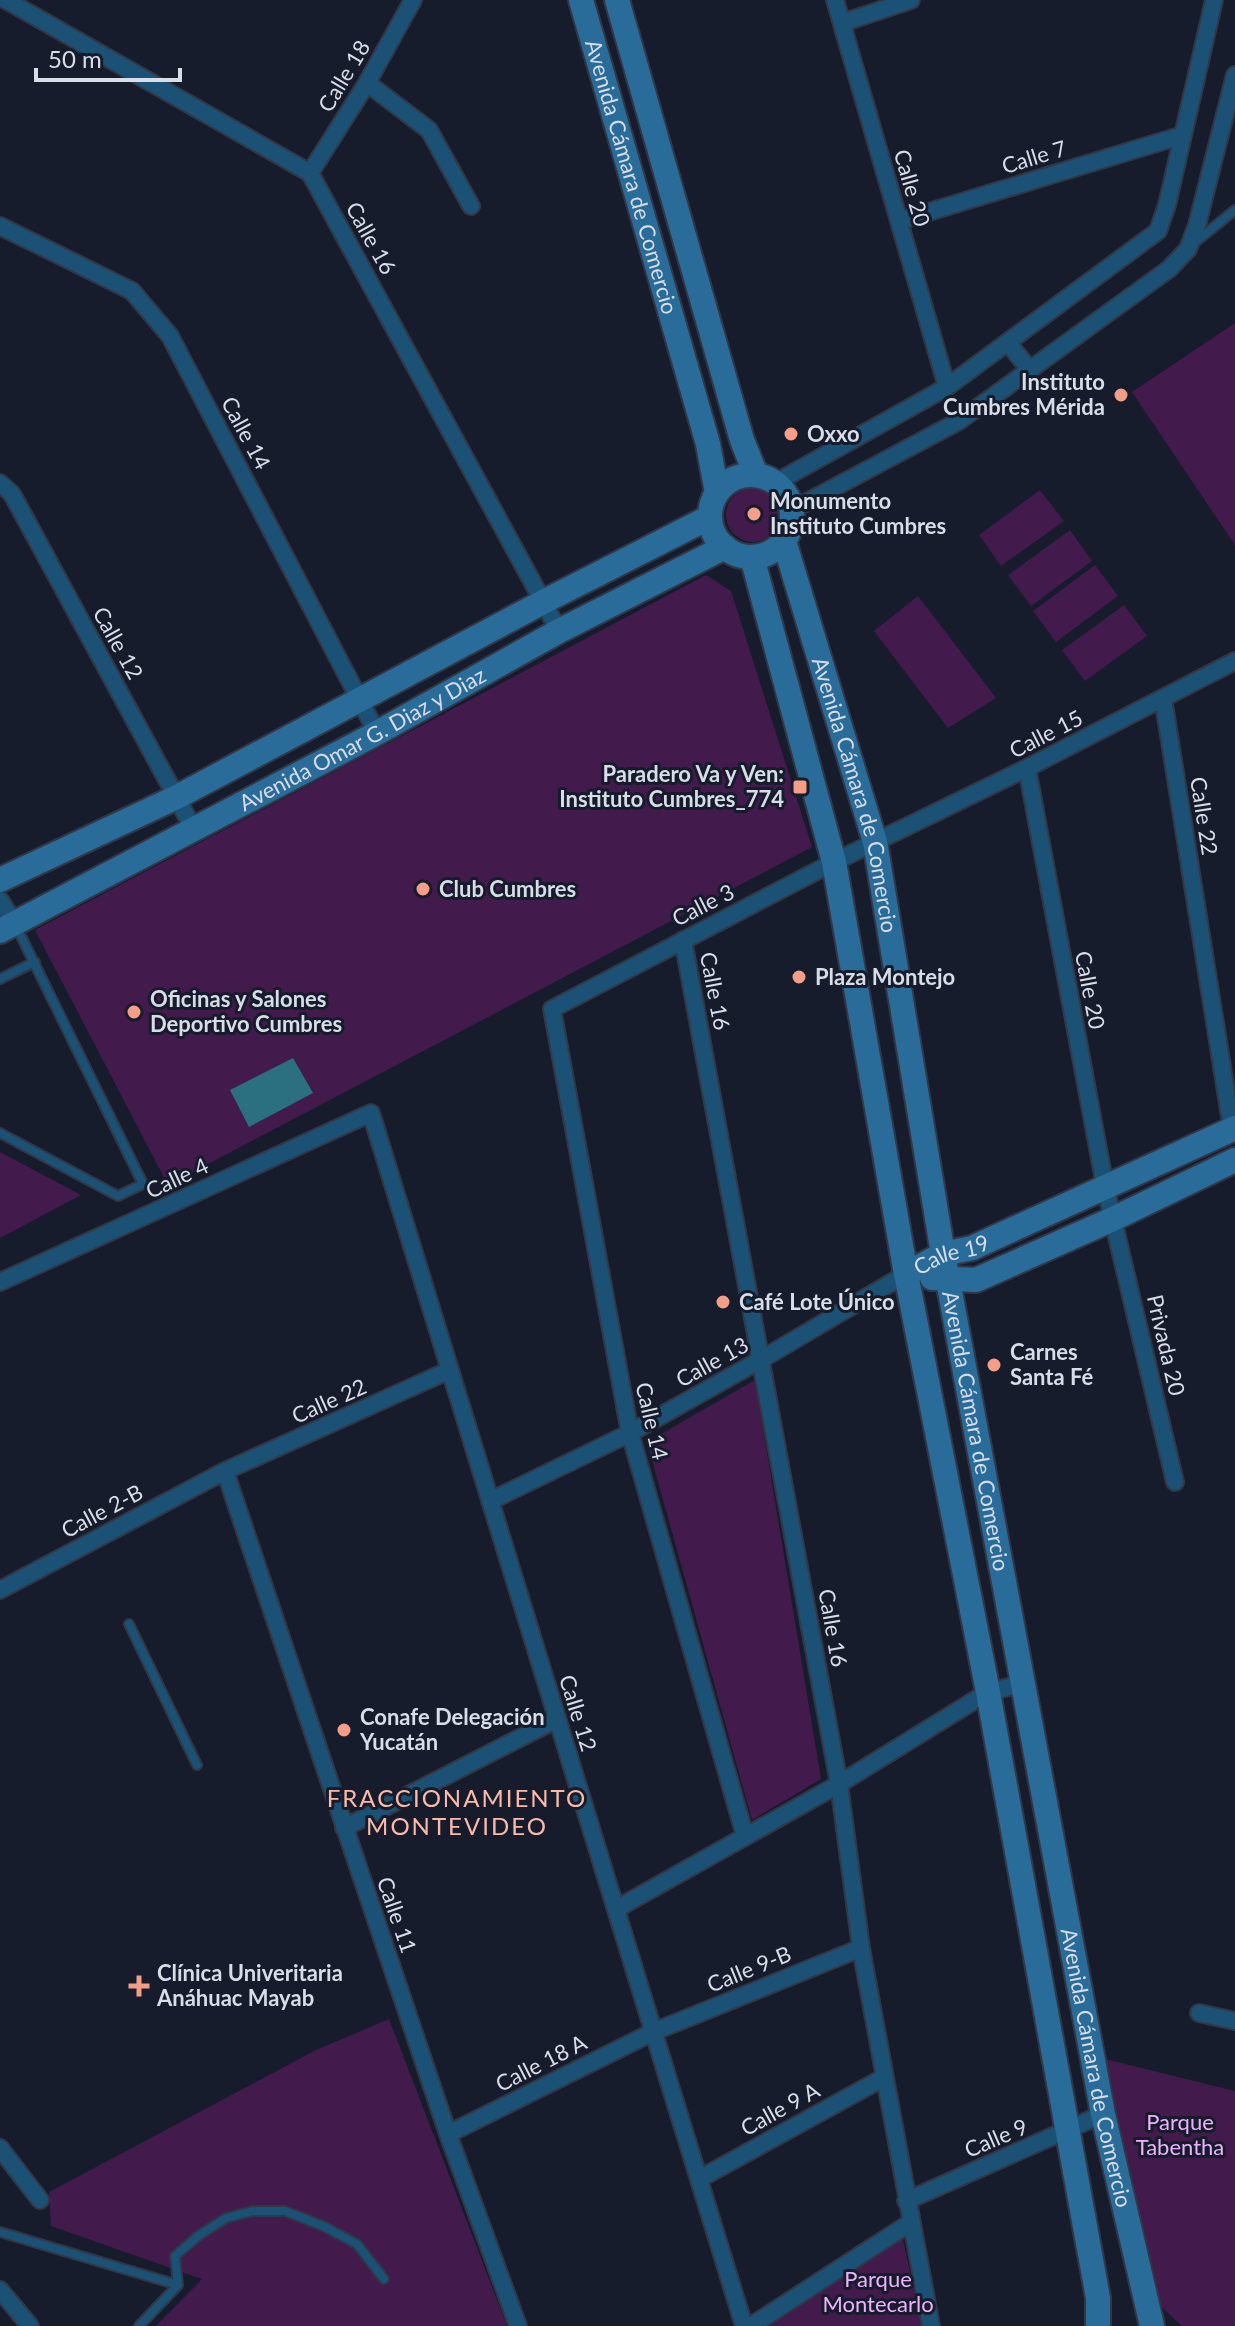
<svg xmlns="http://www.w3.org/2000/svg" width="1235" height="2326" viewBox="0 0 1235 2326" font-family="Lato,sans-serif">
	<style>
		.green { fill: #421a4c }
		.water { fill: #2b7081 }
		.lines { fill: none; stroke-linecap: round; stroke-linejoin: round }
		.lane-casing { stroke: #313746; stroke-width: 12 }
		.street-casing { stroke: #313746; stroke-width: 20 }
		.secondary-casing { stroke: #313746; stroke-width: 28 }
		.lane { stroke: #1b5174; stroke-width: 8 }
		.street { stroke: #1b5174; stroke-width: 16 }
		.secondary { stroke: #296c9a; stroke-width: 24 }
		.poi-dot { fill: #f49e87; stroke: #161c2c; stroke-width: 3 }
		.labels { text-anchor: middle; stroke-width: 6; stroke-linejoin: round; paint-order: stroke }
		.street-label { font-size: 22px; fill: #d8dde8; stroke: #161c2c }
		.poi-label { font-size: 22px; font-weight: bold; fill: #d8dde8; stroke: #161c2c; text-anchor: start }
		.park-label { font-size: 22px; fill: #edb1fd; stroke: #161c2c }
		.neighbourhood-label { font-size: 24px; letter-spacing: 2px; fill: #fbbaa8; stroke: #161c2c }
	</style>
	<rect width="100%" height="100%" fill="#161c2c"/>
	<path class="green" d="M1235,323V545L1132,392Z
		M726 515a27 27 0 1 1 54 0a27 27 0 1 1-54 0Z
		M1040,490L1064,521L1001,566L979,535Z
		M1070,530L1092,561L1031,606L1008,575Z
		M1095,565L1118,596L1056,642L1033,611Z
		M706,575L731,591L812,847L168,1185L35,930Z
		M918,596L996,698L948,728L874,631Z
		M1124,605L1147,636L1085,681L1062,650Z
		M0,1152L81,1195L0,1238Z
		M755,1380L821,1779L752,1820L647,1442Z
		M389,2019L507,2326H156L202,2279L51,2226L49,2192L316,2050Z
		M1105,2059L1235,2091V2326H1182L1156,2302Z
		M902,2236L922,2326H763Z"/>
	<path class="water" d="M293,1058L313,1093L249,1127L230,1090Z"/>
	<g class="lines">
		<defs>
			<path id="lane" d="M1194,243L1235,210
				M0,979L35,962
				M0,1133L118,1196L143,1184L15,924
				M129,1624L197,1765
				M0,2232L178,2285L139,2326
				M178,2285L175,2256L198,2236L226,2218L253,2211H285L323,2226L357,2244L384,2279"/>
			<path id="street" d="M6,0L310,173L559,631
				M835,0L947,387
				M842,23L911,0
				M367,83L429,130L471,206
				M310,173L367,83L413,0
				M899,221L1183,135
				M0,226L132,291L170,336L377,733
				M1008,343L1030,370
				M0,483L12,494L193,828
				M775,483L947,387L1158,231L1167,205L1214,0
				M792,510L959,421L1169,269L1188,249L1197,225L1235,75
				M1163,698L1232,1129
				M1027,768L1105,1186L1175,1482
				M0,900L15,924
				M683,940L839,1784L861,1948L931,2326
				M0,1282L371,1113L744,2326
				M225,1471L448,2134L518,2326
				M490,1501L630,1433L762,1359L906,1274
				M0,1590L225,1471L450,1370
				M344,1828L557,1719
				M745,1836L630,1433L552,1009L834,862L1027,768L1235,661
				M616,1909L839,1784L988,1692L1025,1683
				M1199,2013L1235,2021
				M448,2134L653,2032L861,1948
				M0,2148L40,2200
				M699,2179L883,2078
				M906,2201L1103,2114
				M0,2290L30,2326
				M751,2326L910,2223"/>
			<g id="secondary">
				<path id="s1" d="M581,0L708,444L717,493"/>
				<path d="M617,0L742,440L756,475"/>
				<circle cx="751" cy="516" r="41"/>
				<path id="s2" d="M784,541L875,842L943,1254L1103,2114L1152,2326"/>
				<path d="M752,557L834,862L906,1274L988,1692L1098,2298V2326"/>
				<path d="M0,880L177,797L545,601L710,517"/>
				<path id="s3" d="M0,931L377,733L559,631L725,547"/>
				<path id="s4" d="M906,1274L943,1254L972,1248L1235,1128"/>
				<path d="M932,1278L976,1280L1113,1219L1235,1160"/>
			</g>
		</defs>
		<use href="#lane" class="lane-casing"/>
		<use href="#street" class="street-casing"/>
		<use href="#secondary" class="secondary-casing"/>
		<use href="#lane" class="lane"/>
		<use href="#street" class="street"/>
		<use href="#secondary" class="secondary"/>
	</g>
	<g class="poi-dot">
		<circle cx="1121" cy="395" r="8"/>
		<circle cx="791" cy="434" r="8"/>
		<circle cx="754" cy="514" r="8"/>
		<rect x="792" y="779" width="16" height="16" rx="4"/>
		<circle cx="423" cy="889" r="8"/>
		<circle cx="799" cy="977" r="8"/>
		<circle cx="134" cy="1012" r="8"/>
		<circle cx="723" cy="1302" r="8"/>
		<circle cx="994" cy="1365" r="8"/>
		<circle cx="344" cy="1730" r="8"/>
		<path d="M135 1974h8v8h8v8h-8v8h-8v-8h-8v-8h8z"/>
	</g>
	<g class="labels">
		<g class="street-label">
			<text transform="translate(344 76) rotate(-59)" y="8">Calle 18</text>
			<text transform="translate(1034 157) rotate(-17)" y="8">Calle 7</text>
			<text dy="8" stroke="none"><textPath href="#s1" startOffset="184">Avenida Cámara de Comercio</textPath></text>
			<text transform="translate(912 188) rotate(74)" y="8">Calle 20</text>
			<text transform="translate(371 238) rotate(61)" y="8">Calle 16</text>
			<text transform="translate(246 433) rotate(62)" y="8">Calle 14</text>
			<text transform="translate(118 643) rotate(61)" y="8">Calle 12</text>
			<text transform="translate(1046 734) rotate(-27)" y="8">Calle 15</text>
			<text dy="8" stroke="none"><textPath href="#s3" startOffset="410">Avenida Omar G. Diaz y Diaz</textPath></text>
			<text dy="8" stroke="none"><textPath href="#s2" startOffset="264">Avenida Cámara de Comercio</textPath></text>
			<text transform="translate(1204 816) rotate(81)" y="8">Calle 22</text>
			<text transform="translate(703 905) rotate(-27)" y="8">Calle 3</text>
			<text transform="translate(1090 990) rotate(79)" y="8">Calle 20</text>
			<text transform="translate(715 991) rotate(79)" y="8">Calle 16</text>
			<text transform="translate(177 1178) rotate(-25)" y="8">Calle 4</text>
			<text dy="8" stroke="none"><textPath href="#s4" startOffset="50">Calle 19</textPath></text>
			<text transform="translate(1166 1345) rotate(77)" y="8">Privada 20</text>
			<text transform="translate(712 1362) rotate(-29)" y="8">Calle 13</text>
			<text transform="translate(329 1401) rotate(-24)" y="8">Calle 22</text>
			<text transform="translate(652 1421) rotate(77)" y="8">Calle 14</text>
			<text dy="8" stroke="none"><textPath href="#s2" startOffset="912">Avenida Cámara de Comercio</textPath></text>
			<text transform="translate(102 1511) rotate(-28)" y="8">Calle 2-B</text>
			<text transform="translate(833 1628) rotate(80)" y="8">Calle 16</text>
			<text transform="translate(578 1713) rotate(73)" y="8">Calle 12</text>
			<text transform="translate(397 1915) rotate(71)" y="8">Calle 11</text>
			<text transform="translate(749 1969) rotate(-22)" y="8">Calle 9-B</text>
			<text transform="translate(541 2063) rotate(-27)" y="8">Calle 18 A</text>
			<text dy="8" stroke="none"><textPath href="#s2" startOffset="1560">Avenida Cámara de Comercio</textPath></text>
			<text transform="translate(780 2109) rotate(-29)" y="8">Calle 9 A</text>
			<text transform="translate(996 2138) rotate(-23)" y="8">Calle 9</text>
		</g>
		<g class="poi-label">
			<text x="1105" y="390" text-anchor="end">Instituto<tspan x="1105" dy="25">Cumbres Mérida</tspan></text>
			<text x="807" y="442">Oxxo</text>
			<text x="770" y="509">Monumento<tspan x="770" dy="25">Instituto Cumbres</tspan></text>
			<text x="784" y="782" text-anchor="end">Paradero Va y Ven:<tspan x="784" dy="25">Instituto Cumbres_774</tspan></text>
			<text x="439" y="897">Club Cumbres</text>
			<text x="815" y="985">Plaza Montejo</text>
			<text x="150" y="1007">Oficinas y Salones<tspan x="150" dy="25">Deportivo Cumbres</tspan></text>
			<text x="739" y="1310">Café Lote Único</text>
			<text x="1010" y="1360">Carnes<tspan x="1010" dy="25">Santa Fé</tspan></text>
			<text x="360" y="1725">Conafe Delegación<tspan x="360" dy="25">Yucatán</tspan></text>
			<text x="157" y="1981">Clínica Univeritaria<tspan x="157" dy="25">Anáhuac Mayab</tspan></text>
		</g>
		<g class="park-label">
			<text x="1180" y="2130">Parque<tspan x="1180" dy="25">Tabentha</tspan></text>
			<text x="878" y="2287">Parque<tspan x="878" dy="25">Montecarlo</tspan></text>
		</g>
		<g class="neighbourhood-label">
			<text x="457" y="1807">FRACCIONAMIENTO<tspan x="457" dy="28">MONTEVIDEO</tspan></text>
		</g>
	</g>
	<path d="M36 68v12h144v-12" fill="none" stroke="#d8dde8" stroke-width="4"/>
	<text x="48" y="68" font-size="24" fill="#d8dde8" stroke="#161c2c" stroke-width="6" paint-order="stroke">50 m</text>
</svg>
